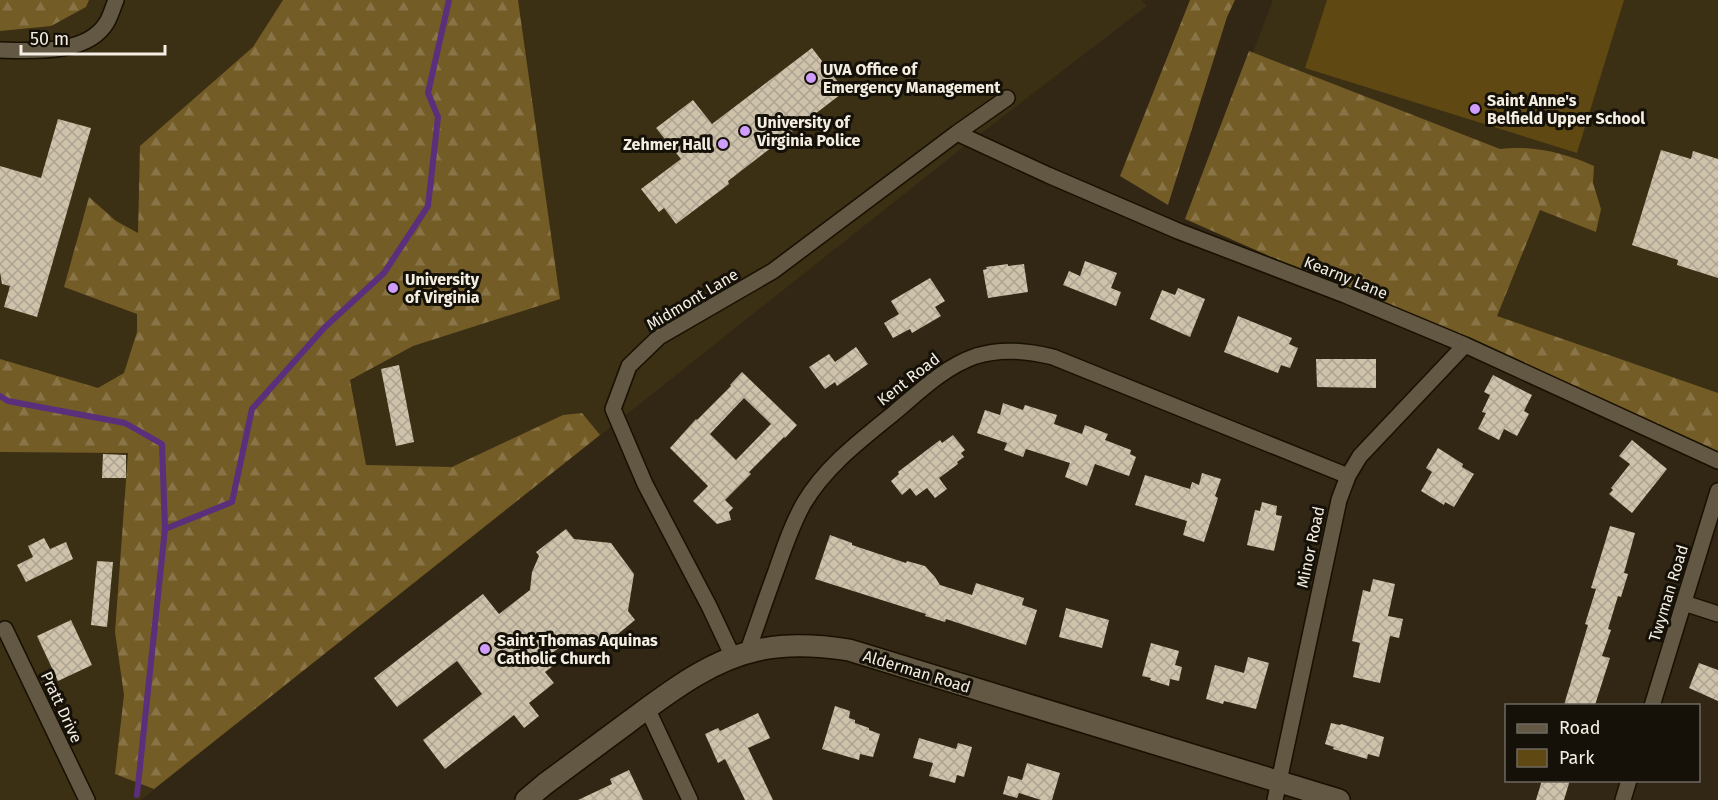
<svg xmlns="http://www.w3.org/2000/svg" width="1718" height="800" viewBox="0 0 1718 800" font-family="'Fira Sans',sans-serif">
	<style>
		.built { fill: #3b2f14 }
		.forest { fill: url(#forest-firs) }
		.green { fill: #5f4812 }
		.lines { fill: none; stroke-linecap: round; stroke-linejoin: round }
		.stream { stroke: #5a2f7c; stroke-width: 6 }
		.building { fill: url(#building-cross-hatch); fill-rule: evenodd }
		.minor-casing { stroke: #181001; stroke-width: 18 }
		.secondary-casing { stroke: #181001; stroke-width: 24 }
		.minor { stroke: #625843; stroke-width: 15 }
		.secondary { stroke: #625843; stroke-width: 21 }
		.poi-dot { fill: #d09dff; stroke: #151109; stroke-width: 2 }
		.labels { text-anchor: middle; stroke-width: 6; stroke-linejoin: round; paint-order: stroke }
		.poi-label { font-size: 16px; font-weight: bold; fill: #f4eee2; stroke: #151109; text-anchor: start }
		.street-label { font-size: 16px; fill: #f4eee2; stroke: #151109 }
	</style>
	<defs>
		<pattern id="forest-firs" width="22" height="20" patternUnits="userSpaceOnUse" patternTransform="scale(1.5)"><rect width="22" height="20" fill="#745c27"/><path d="M5 1l3.5 6h-7zM16 11l3.5 6h-7z" fill="#887446"/></pattern>
		<pattern id="building-cross-hatch" width="8" height="8" patternUnits="userSpaceOnUse" patternTransform="scale(1.5)"><rect width="8" height="8" fill="#cec2ab"/><path d="M0 0l8 8M0 8l8-8" fill="none" stroke="#ada391"/></pattern>
	</defs>
	<rect width="100%" height="100%" fill="#312714"/>
	<path class="built" d="M0,0H1142L1147,6L971,141L141,800H0Z
		M1273,0H1718V430L1190,217Z"/>
	<path class="forest" d="M0,0H89L86,7L51,26L0,31Z
		M283,0H518L560,299L413,346L350,380L366,465L452,467L563,415L582,413L600,435L154,789L115,774L124,695L115,632L128,453L0,452V359L98,388L124,373L137,332V314L64,287L89,197L116,221L138,233L140,146L253,47Z
		M1190,0H1235L1227,17L1168,205L1120,176Z
		M1249,51L1500,149C1533,145 1564,153 1594,166L1593,183L1601,209L1596,232L1540,210L1497,316L1718,393V453L1185,219Z"/>
	<path class="green" d="M1327,0H1624L1577,153L1305,68Z"/>
	<g class="lines">
		<path class="stream" d="M0,396L8,401L125,423L162,444L165,529L137,795
			M165,529L232,502L252,409L325,327L384,273L428,206L438,117L428,93L449,0"/>
	</g>
	<path class="building" d="M812,48L845,91L728,181L729,184L676,224L664,208L659,212L641,189L681,159L656,128L693,100L712,124Z
		M58,119L91,128L37,317L4,307L10,286L2,284L0,272V166L41,178Z
		M1661,150L1691,159L1693,151L1718,159V278L1677,265L1678,260L1632,245Z
		M1085,261L1117,273L1111,288L1121,292L1116,306L1063,285L1069,271L1080,276Z
		M1008,264V266L1024,264L1028,292L988,298L983,270L987,269L986,267Z
		M930,278L945,301L935,307L941,316L912,333L910,329L893,338L884,323L899,314L891,301Z
		M1178,288L1205,299L1190,337L1150,319L1162,290L1175,295Z
		M1238,316L1292,338L1289,344L1298,348L1290,368L1281,365L1278,373L1224,352Z
		M856,347L868,364L837,386L835,382L825,389L809,367L829,354L835,362Z
		M1316,359H1376V388L1317,387Z
		M399,365L414,442L396,446L381,369Z
		M742,372L797,425L785,438L784,437L749,472L751,474L725,500L733,508L729,512L731,520L717,524L693,501L708,486L670,448L696,419L697,420L731,386L730,385ZM744,398L771,424L736,460L710,434Z
		M1493,375L1532,395L1524,411L1529,414L1517,436L1504,429L1499,440L1478,429L1486,413L1482,412L1490,395L1484,392Z
		M1003,403L1023,410L1025,405L1057,415L1054,424L1082,434L1085,425L1108,434L1105,440L1131,450L1130,454L1136,457L1129,476L1095,464L1087,486L1065,477L1070,463L1026,449L1023,457L1004,450L1007,443L977,433L985,410L1000,415Z
		M953,435L965,450L961,453L964,457L957,462L958,464L939,478L947,489L935,498L927,488L916,496L910,488L902,495L891,481L899,474L898,472L940,440L942,443Z
		M1632,440L1667,469L1632,513L1609,494L1613,490L1611,488L1630,464L1619,456Z
		M1438,448L1463,464L1462,467L1474,474L1454,507L1445,502L1444,505L1421,491L1432,472L1426,468Z
		M103,454L126,455V478H102Z
		M1202,473L1221,479L1215,496L1218,498L1204,542L1183,535L1187,521L1135,505L1145,475L1190,489L1192,482L1199,485Z
		M1262,502L1277,506L1276,515L1282,516L1274,551L1247,545L1255,510L1260,511Z
		M1610,526L1635,533L1624,573L1628,574L1621,597L1618,596L1608,629L1611,630L1602,656L1610,658L1595,705H1564L1588,625L1585,624L1596,589L1591,588Z
		M566,529L574,539L611,543L634,574L628,611L635,620L607,643L604,640L585,643L569,640L551,654L557,663L545,672L554,683L529,703L539,716L524,728L514,715L445,769L423,740L482,694L457,661L397,707L374,678L483,594L499,614L530,590L532,572L539,556L536,552Z
		M830,535L852,543V545L906,563L907,561L925,566L935,577L940,585L972,595L976,583L1024,598L1022,605L1037,610L1026,645L946,619L945,622L925,616L926,614L815,579Z
		M44,538L50,549L66,542L73,559L26,582L17,565L33,557L28,546Z
		M97,561L113,562L107,627L91,625Z
		M1373,579L1395,584L1388,616L1403,619L1399,638L1390,636L1380,683L1353,677L1360,643L1352,641L1363,590L1370,592Z
		M1066,608L1109,620L1102,648L1059,637Z
		M71,620L92,665L58,681L37,636Z
		M1151,643L1179,651L1175,665L1182,667L1179,681L1170,679L1169,686L1150,680L1151,678L1142,676Z
		M1248,657L1269,663L1256,709L1224,701L1223,704L1206,699L1215,665L1244,673Z
		M1699,663L1718,670V701L1689,688Z
		M835,706L850,711L849,718L855,720V723L869,728V730L880,734L873,757L860,754L859,760L822,749Z
		M758,713L770,738L748,748L773,800H745L725,759L718,763L705,734L718,728L720,731Z
		M1331,723L1340,725L1341,724L1384,737L1379,757L1368,754L1367,759L1333,749L1334,747L1325,744Z
		M919,738L956,749L958,743L972,747L964,777L957,775L955,783L929,776L933,763L913,758Z
		M1027,763L1060,773L1052,800H1041L1019,793L1017,798L1003,794L1008,776L1022,780Z
		M629,770L643,800H578L612,784L610,779Z
		M1542,780H1570L1564,800H1536Z"/>
	<g class="lines">
		<defs>
			<path id="minor" d="M0,50C33,51 88,55 107,22C111,15 113,7 116,0
				M957,133L1048,175L1178,231L1345,295L1465,345L1718,461
				M1684,603L1718,614
				M5,629L87,800
				M747,653C757,625 766,598 776,571C784,548 792,524 804,503C826,466 861,440 894,413C919,392 944,367 976,356C1002,348 1027,351 1053,357L1348,476
				M733,657L709,606L645,484L613,409L629,366L659,337L773,271L957,133L1007,98
				M1652,706L1718,491
				M647,708L690,800
				M1275,800L1339,500L1348,476L1360,456L1465,345
				M1623,800L1629,780"/>
			<path id="secondary" d="M526,800L545,784C573,763 602,742 630,721C668,693 710,660 758,650C788,643 818,645 849,650L1339,800"/>
		</defs>
		<use href="#minor" class="minor-casing"/>
		<use href="#secondary" class="secondary-casing"/>
		<use href="#minor" class="minor"/>
		<use href="#secondary" class="secondary"/>
	</g>
	<g class="poi-dot">
		<circle cx="811" cy="78" r="6"/>
		<circle cx="1475" cy="109" r="6"/>
		<circle cx="745" cy="131" r="6"/>
		<circle cx="723" cy="144" r="6"/>
		<circle cx="393" cy="288" r="6"/>
		<circle cx="485" cy="649" r="6"/>
	</g>
	<g class="labels">
		<g class="poi-label">
			<text x="823" y="75">UVA Office of<tspan x="823" dy="18">Emergency Management</tspan></text>
			<text x="1487" y="106">Saint Anne's<tspan x="1487" dy="18">Belfield Upper School</tspan></text>
			<text x="757" y="128">University of<tspan x="757" dy="18">Virginia Police</tspan></text>
			<text x="711" y="150" text-anchor="end">Zehmer Hall</text>
			<text x="405" y="285">University<tspan x="405" dy="18">of Virginia</tspan></text>
			<text x="497" y="646">Saint Thomas Aquinas<tspan x="497" dy="18">Catholic Church</tspan></text>
		</g>
		<g class="street-label">
			<text transform="translate(1346 277) rotate(22)" y="6">Kearny Lane</text>
			<text transform="translate(692 299) rotate(-31)" y="6">Midmont Lane</text>
			<text transform="translate(908 379) rotate(-38)" y="6">Kent Road</text>
			<text transform="translate(1310 547) rotate(-78)" y="6">Minor Road</text>
			<text transform="translate(1668 593) rotate(-73)" y="6">Twyman Road</text>
			<text transform="translate(917 671) rotate(17)" y="6">Alderman Road</text>
			<text transform="translate(62 707) rotate(65)" y="6">Pratt Drive</text>
		</g>
	</g>
	<rect x="1505" y="704" width="195" height="78" fill="#151109" stroke="#6e6960" stroke-width="1.5"/>
	<rect x="1517" y="724" width="30" height="9" fill="#625843" stroke="#6e6960" stroke-width="1.5"/>
	<text x="1559" y="734" font-size="18" fill="#f4eee2">Road</text>
	<rect x="1517" y="749" width="30" height="18" fill="#5f4812" stroke="#6e6960" stroke-width="1.5"/>
	<text x="1559" y="764" font-size="18" fill="#f4eee2">Park</text>
	<path d="M21 45v9h144v-9" fill="none" stroke="#f4eee2" stroke-width="3"/>
	<text x="30" y="45" font-size="18" fill="#f4eee2" stroke="#151109" stroke-width="4.5" paint-order="stroke">50 m</text>
</svg>
